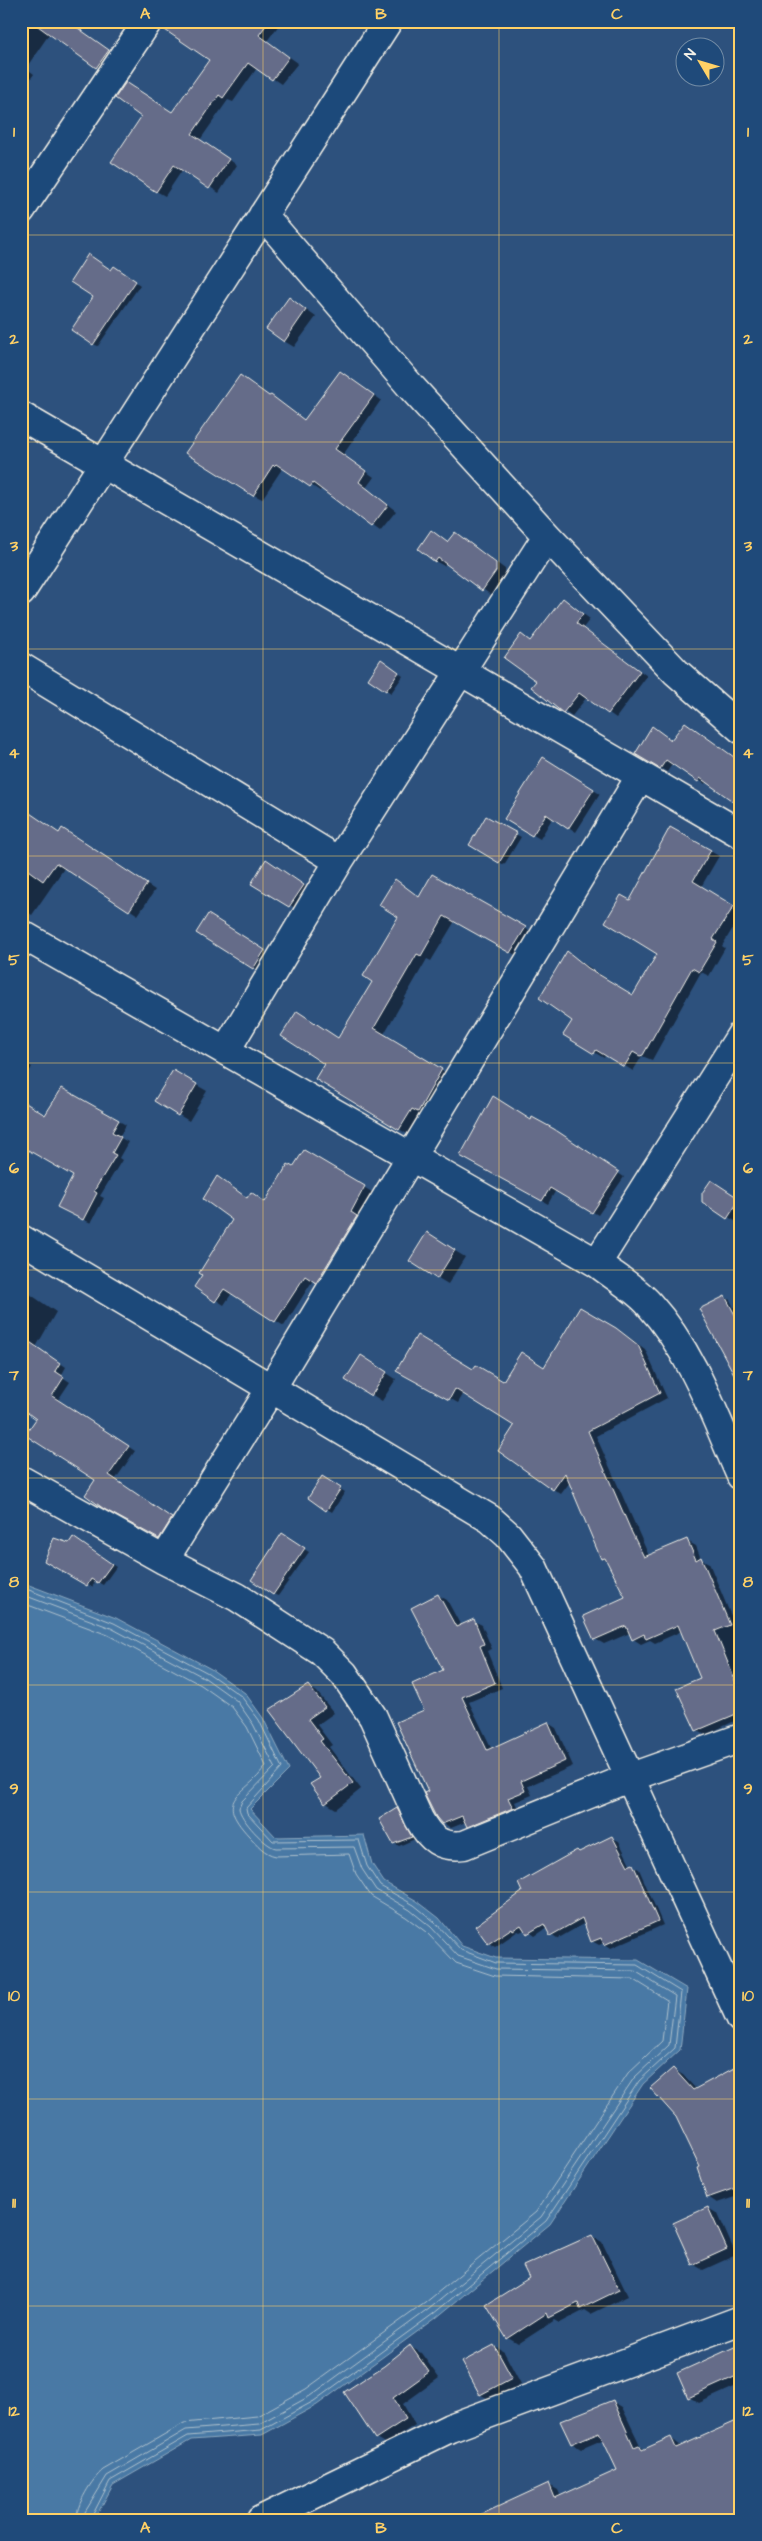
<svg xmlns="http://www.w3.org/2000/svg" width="762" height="2541" viewBox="0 0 762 2541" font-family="'Architects Daughter',sans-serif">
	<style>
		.water { fill: #4879a5; stroke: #8da9c0 }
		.shadow { fill: #0007 }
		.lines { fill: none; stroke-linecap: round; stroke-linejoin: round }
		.shore { stroke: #afc1cd; stroke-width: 1 }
		.building { fill: #656c89; stroke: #f4f1e8 }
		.street-casing { stroke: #f4f1e8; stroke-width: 31 }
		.street { stroke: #1f4a7a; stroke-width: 28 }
		.grid { fill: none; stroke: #ffd166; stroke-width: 1; stroke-opacity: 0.55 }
		.neatline { fill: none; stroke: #ffd166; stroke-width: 2 }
		.grid-label { font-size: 16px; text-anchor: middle; font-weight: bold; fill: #ffd166 }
	</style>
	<rect width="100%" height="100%" fill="#2d517d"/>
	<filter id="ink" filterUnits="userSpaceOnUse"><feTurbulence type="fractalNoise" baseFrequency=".02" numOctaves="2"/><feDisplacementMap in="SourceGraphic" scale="10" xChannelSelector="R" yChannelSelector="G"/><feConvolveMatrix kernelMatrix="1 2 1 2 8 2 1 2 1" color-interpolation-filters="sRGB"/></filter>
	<g filter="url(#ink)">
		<path class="water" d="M29,1585L116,1618L211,1669L245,1693L263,1718L289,1770L250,1809L276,1837L364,1835L372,1864L384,1882L417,1901L439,1918L462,1946L496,1958L638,1960L687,1989L680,2050L643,2084L550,2224L436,2318L317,2405L262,2435L191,2440L113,2485L94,2520H21V1587Z"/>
		<path class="shadow" d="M21,21H68L117,57L106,72L50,33L26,68L34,74L21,92Z
			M177,21H282L267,41L298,63L281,84L257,68L233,102L228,100L200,140L237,165L219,193L183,169L165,196L156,191L173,113L211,59Z
			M119,270L140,285L98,346L93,344L112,271Z
			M299,305L316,317L294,347L284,341Z
			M348,377L381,400L343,455L374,477L366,488L396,511L380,531L322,488L320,491L285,468L282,469L262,499L254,495L271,396L305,421Z
			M464,539L505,569V577L491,595L446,563L444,566L435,561L448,543Z
			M571,605L590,619L583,628L647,676L616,718L587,697L572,716L532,687L537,681L531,642Z
			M386,664L403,676L391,693L370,679Z
			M692,728L741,761V806L707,781L705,784L673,763L667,772L637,754L672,741Z
			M550,763L600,794L576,832L553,817L540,839L506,819Z
			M21,809L60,834L71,835L155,890L138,915L65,867L32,915L21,908Z
			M486,818L521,837L504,865L471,844Z
			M671,829L719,856L701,887L741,911V915L722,946L725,948L709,976L701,972L652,1060L642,1056L633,1071L606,1054L604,1058L565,1035L574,1020L568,953L634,997L659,953L630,901Z
			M271,863L308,888L295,908L253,883Z
			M433,875L535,934L521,958L455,921L431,961L427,959L384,1034L451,1076L409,1135L399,1129L338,1039L374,981L399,917L405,887L420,898Z
			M209,916L269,954L258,970L198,932Z
			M21,1061L32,1067L21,1085Z
			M174,1072L207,1091L189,1121L156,1101Z
			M63,1089L126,1125L119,1137L128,1142L119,1158L122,1160L100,1196L104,1198L91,1223L65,1211L75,1175L46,1117Z
			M531,1122L560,1134L624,1177L598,1215L556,1190L548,1204L462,1155Z
			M304,1152L372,1192L358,1218L365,1221L325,1287L313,1280L284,1326L232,1293L224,1305L196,1287L234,1219L226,1183L248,1199L266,1203Z
			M720,1187L741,1200V1216L737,1222L728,1217Z
			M437,1240L465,1257L448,1284L438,1278Z
			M21,1288L56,1312L36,1347L66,1367L61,1376L70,1382L58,1400L135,1451L115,1480L178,1523L166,1542L105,1508L97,1480L38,1418L21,1376Z
			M725,1297L730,1300L741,1322V1370Z
			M580,1309L624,1334L645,1349L667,1398L596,1436L649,1556L687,1541L696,1546L701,1559L709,1563L732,1618L741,1614V1718L705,1735L697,1730L702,1679L682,1631L655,1643L650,1640L641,1644L633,1639L630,1633L604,1644L595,1639L627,1598L608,1562L602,1558L570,1482L561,1494L553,1489L516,1426L464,1393L458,1403L398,1370L474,1371L503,1383L545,1369Z
			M371,1363L396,1379L382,1401L347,1379Z
			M322,1478L345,1492L332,1512L309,1498Z
			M287,1538L309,1552L278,1596L273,1594Z
			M78,1541L116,1567L103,1585L96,1581L92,1587L46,1561Z
			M438,1595L447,1600L461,1626L474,1621L482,1625L492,1649L487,1651L502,1688L469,1702L492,1749L548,1723L556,1728L573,1766L528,1786L532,1795L515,1802L520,1813L476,1831L468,1826L466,1822L451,1828L443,1823L429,1792L425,1710L444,1670Z
			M308,1686L317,1692L334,1713L317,1725L332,1745L329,1747L361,1789L336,1809L326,1803L311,1784L321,1778L271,1710Z
			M397,1810L402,1813L415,1839L399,1846L394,1843Z
			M741,1831V1847L735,1834Z
			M612,1838L619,1841L631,1866L639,1869L663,1925L611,1948L604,1943L599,1945L592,1941L585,1923L557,1939L551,1935L547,1928L535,1936L526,1929L520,1932L518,1931L495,1947L489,1943L581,1853Z
			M673,2069L683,2075L697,2090L731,2071L741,2076V2195L717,2203L708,2197L702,2168Z
			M708,2208L718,2214L736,2255L703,2270L693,2264Z
			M592,2236L602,2242L628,2296L591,2314L585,2310L560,2323L555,2320L518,2344L508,2338L531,2278L525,2267Z
			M741,2345V2384L699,2403L689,2397Z
			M494,2346L504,2352L521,2384L491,2400L481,2395L464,2362Z
			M411,2347L421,2353L439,2378L403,2404L415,2425L386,2444L376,2438L384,2367Z
			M612,2401L622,2407L641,2447L646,2450L671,2438L682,2447L741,2420V2520H468L549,2485L558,2490L561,2497L618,2471L604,2439L581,2449L571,2443Z"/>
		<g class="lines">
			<path class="shore" d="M21,1591L29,1590L114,1623L208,1673L241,1696L259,1720L282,1768L246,1808L247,1813L273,1841L359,1840L367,1866L380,1886L414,1905L435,1922L461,1950L496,1963L637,1965L681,1992L675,2048L639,2081L546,2221L433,2314L314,2401L261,2430L188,2436L110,2481L90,2520
				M21,1597H29L111,1628L205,1678L237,1701L253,1724L275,1767L242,1801L239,1808C240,1819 266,1847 276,1848L354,1847L362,1869L376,1890L410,1910L431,1927L458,1956L496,1969L635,1971L675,1996L669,2045L634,2078L541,2217L429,2309L310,2396L259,2424L186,2430L107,2476L85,2512L83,2520
				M21,1605H28L108,1635L201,1685L232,1707L247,1727L266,1766C245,1797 212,1796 249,1836C257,1844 264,1854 276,1856L349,1854L356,1874L371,1896L406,1917L426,1932L456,1963L495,1976L633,1979L667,2000L662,2041L628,2073L536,2212L425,2303L306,2389L257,2416L184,2423L103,2470C92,2479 76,2505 76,2520"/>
		</g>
		<path class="building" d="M31,21H68L109,50L96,68Z
			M164,21H269L259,35L289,57L272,80L248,63L223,98L219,95L192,134L229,159L209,189L174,165L156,192L111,162L141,117L115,98L126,82L172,112L209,60L162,28Z
			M88,254L111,270L114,266L136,281L93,345L71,330L93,297L70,282Z
			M289,297L306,310L284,342L266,329Z
			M340,371L374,395L335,449L366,471L359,482L388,505L371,527L313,483L310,487L276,464L274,466L273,465L253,496L185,453L240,375L269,396L271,395L304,420Z
			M431,530L447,542L455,532L496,563V571L482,591L438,558L435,562L418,549Z
			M563,598L583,614L576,623L640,671L608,714L579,693L563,713L531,687L536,681L504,658L521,634L530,641Z
			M381,659L399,672L386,691L368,679Z
			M685,722L741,762V807L700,778L698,782L666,760L660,769L635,754L652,726L671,740Z
			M543,757L594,789L568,829L546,814L532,836L504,819Z
			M21,807L59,833L62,828L147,884L129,911L56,863L43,881L21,865Z
			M486,816L517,833L499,863L469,845Z
			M670,827L711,850L693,881L734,906L713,939L717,942L699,972L692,968L643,1055L640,1056L633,1052L624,1067L596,1050L594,1054L563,1035L572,1021L539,998L567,951L588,968L633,995L657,954L605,922L621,895L630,900Z
			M266,859L304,885L289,907L251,884Z
			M432,874L526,927L510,953L444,916L421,956L417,954L374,1028L442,1069L418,1112L412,1109L399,1130L315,1079L324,1064L281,1036L297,1011L338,1038L372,982L363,976L398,917L379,905L395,879L419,897Z
			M208,914L265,950L253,969L196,933Z
			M173,1070L197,1084L178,1116L154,1101Z
			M62,1088L119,1120L112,1132L121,1137L112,1153L116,1155L94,1191L97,1193L83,1220L57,1207L73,1176L21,1146V1100L45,1115Z
			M493,1096L531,1120L532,1117L554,1129L619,1172L592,1213L550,1188L542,1201L460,1156Z
			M304,1150L365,1186L351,1212L357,1216L316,1283L305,1276L275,1322L224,1289L215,1302L194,1287L202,1275L199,1273L232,1220L203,1199L217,1176L247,1198L251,1192L265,1202L288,1164L293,1167Z
			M711,1180L740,1199L727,1219L702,1202V1193Z
			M427,1232L455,1250L437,1279L409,1261Z
			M725,1296L741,1326V1387L699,1309Z
			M580,1307L616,1328L638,1345L660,1393L588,1431L632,1533L644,1557L687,1539L696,1560L701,1557L730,1625L715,1631L741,1695V1712L696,1731L676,1688L700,1678L678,1625L646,1639L644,1634L632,1640L626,1626L594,1640L583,1616L625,1597L605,1558L601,1559L565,1473L553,1490L498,1451L514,1426L455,1389L449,1400L396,1371L417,1335L473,1369L476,1365L503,1381L521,1352L544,1367Z
			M21,1336L60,1363L55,1371L64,1377L52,1396L129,1446L109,1475L172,1518L159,1539L104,1509L85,1495L95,1480L25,1435L36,1419L21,1408Z
			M361,1355L387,1372L371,1396L345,1380Z
			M322,1476L341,1488L326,1511L308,1498Z
			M282,1533L305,1548L273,1595L251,1580Z
			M73,1537L112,1564L98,1583L91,1579L87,1586L44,1561L54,1538L69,1543Z
			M438,1594L456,1627L474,1619L484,1644L480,1646L495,1683L462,1697L487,1750L548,1722L565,1761L521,1781L525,1791L508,1798L513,1808L467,1827L462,1816L442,1824L436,1817L424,1793L428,1791L396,1722L424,1710L412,1684L443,1670L411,1608Z
			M308,1685L325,1707L308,1719L323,1739L320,1741L353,1783L325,1804L310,1784L320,1778L269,1710Z
			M397,1808L412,1837L393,1844L379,1819Z
			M612,1836L628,1866L633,1864L658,1921L604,1945L601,1938L591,1942L582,1918L550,1936L544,1924L527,1934L521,1925L513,1930L512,1928L488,1944L475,1926L522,1892L518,1883L577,1850L579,1852Z
			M673,2068L693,2090L734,2068L741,2079V2186L707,2198L697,2168L700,2167L676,2117L650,2088Z
			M708,2207L727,2249L692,2265L673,2223Z
			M592,2235L619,2290L580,2309L578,2303L549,2318L547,2313L507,2339L486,2305L529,2278L523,2266Z
			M741,2344V2374L688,2398L677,2373Z
			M410,2345L429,2372L393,2398L406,2419L375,2439L344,2392L384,2366Z
			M494,2345L512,2378L480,2395L462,2362Z
			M613,2400L634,2447L639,2445L642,2450L671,2437L676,2448L741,2419V2509L717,2520H469L549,2483L555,2498L617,2470L599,2432L571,2444L560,2421Z"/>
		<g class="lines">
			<defs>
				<path id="street" d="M21,210L148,21
					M263,215L412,388L547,536L676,672L741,729
					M21,416L741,834
					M21,592L388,21
					M21,667L339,861
					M21,934L597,1263C613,1276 635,1288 649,1304C693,1353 715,1417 741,1476
					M226,1050L339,861L547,536
					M21,1239L490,1519L508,1535L533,1567L741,2019
					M597,1263L741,1035
					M21,1480L164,1560L237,1597L322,1652L344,1674L373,1717L419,1819C430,1839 441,1848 464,1845L631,1777L741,1738
					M164,1560L272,1387L640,777
					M261,2520L450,2428L741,2320"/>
			</defs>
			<use href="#street" class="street-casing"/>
			<use href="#street" class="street"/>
		</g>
	</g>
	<path class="grid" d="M263,21V2520M499,21V2520M21,235H741M21,442H741M21,649H741M21,856H741M21,1063H741M21,1270H741M21,1478H741M21,1685H741M21,1892H741M21,2099H741M21,2306H741"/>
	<rect width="762" height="2541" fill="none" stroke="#1f4a7a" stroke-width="55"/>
	<g transform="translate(700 62) rotate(308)"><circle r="24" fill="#1f4a7a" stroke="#748da6"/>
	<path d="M0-4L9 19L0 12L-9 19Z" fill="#ffd166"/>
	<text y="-8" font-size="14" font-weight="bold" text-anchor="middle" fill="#f4f1e8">N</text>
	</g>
	<rect x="28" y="28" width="706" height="2486" class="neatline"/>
	<g class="grid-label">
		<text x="145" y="19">A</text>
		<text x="381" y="19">B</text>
		<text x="617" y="19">C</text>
		<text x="14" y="137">1</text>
		<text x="748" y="137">1</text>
		<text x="14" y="344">2</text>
		<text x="748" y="344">2</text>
		<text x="14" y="551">3</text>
		<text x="748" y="551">3</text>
		<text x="14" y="758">4</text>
		<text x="748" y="758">4</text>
		<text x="14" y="965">5</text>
		<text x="748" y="965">5</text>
		<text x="14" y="1173">6</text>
		<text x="748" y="1173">6</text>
		<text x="14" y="1380">7</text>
		<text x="748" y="1380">7</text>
		<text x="14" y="1587">8</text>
		<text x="748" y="1587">8</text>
		<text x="14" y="1794">9</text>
		<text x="748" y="1794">9</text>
		<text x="14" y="2001">10</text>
		<text x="748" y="2001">10</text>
		<text x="14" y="2208">11</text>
		<text x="748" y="2208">11</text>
		<text x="14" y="2416">12</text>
		<text x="748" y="2416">12</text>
		<text x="145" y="2533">A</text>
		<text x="381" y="2533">B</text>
		<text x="617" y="2533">C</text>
	</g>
</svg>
